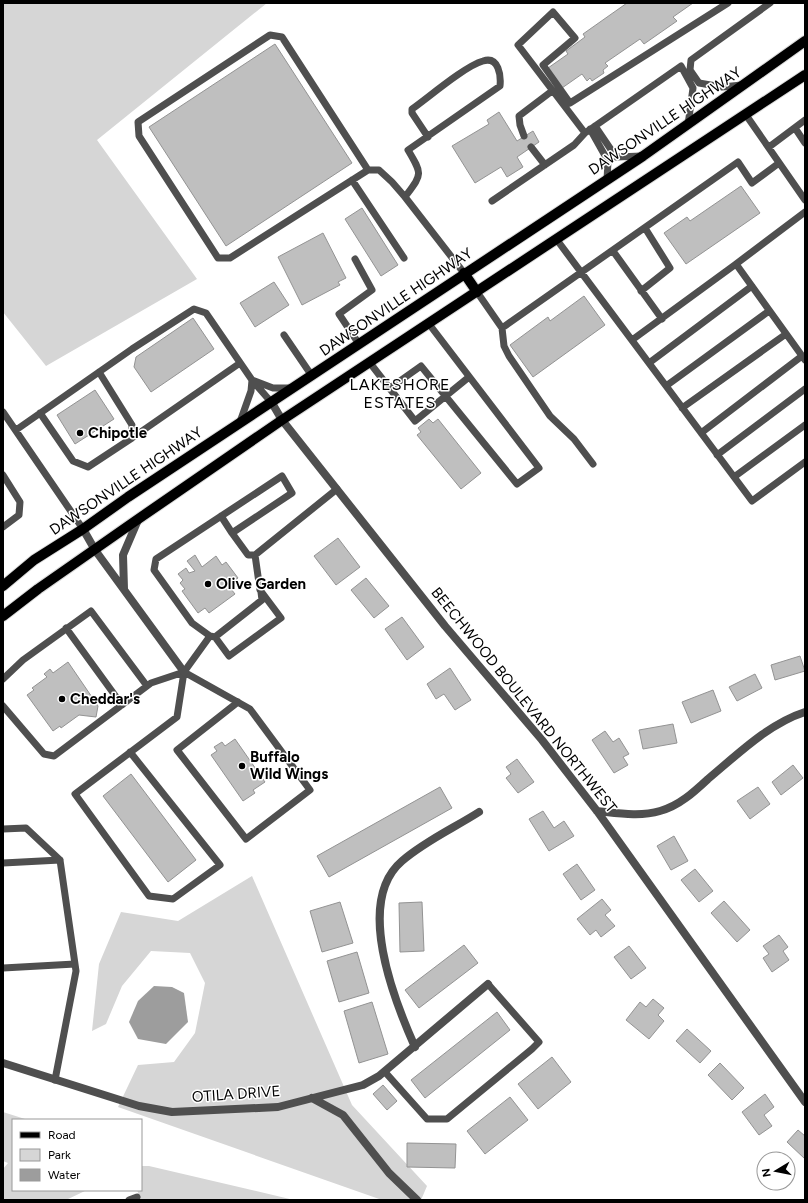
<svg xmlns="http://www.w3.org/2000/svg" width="808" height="1203" viewBox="0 0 808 1203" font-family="Figtree,sans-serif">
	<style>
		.green { fill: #d6d6d6 }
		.water { fill: #9d9d9d }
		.building { fill: #bfbfbf; stroke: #939393 }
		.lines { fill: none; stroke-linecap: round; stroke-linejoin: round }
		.primary-casing { stroke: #dbdbdb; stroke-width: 12 }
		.service { stroke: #4f4f4f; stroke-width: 7 }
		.minor { stroke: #4f4f4f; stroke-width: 8 }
		.primary { stroke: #000; stroke-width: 10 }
		.poi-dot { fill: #000; stroke: #fff; stroke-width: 1.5 }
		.labels { text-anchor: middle; stroke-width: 3; stroke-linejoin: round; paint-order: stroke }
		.street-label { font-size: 15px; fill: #000; stroke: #fff }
		.poi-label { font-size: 15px; font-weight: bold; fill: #000; stroke: #fff; text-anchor: start }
		.neighbourhood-label { font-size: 16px; letter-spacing: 1px; fill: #000; stroke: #fff }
	</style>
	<rect width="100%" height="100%" fill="#fff"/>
	<path class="green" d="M3,3H267L97,140L197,279L46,366L3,312Z
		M252,876L352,1105L427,1186L421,1200H382L118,1107L138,1065L174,1062L195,1033L205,983L190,953L151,951L122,986L106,1024L92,1031L99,964L121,912L178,921Z
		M3,1112L25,1119L13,1120V1190H87L66,1200H3V1169L8,1163L3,1161Z
		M141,1166H149L294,1200H141L137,1190H141Z"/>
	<path class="water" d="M154,986L172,987L184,993L188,1022L166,1044L138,1039L129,1022L138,1001Z"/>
	<path class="building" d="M627,3H693L673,17L677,21L644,44L640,39L605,63L608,66L603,70L604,73L592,81L590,78L587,81L582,74L562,88L548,68L568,54L566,51L585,37L583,34Z
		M275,44L352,163L226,246L149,127Z
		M499,112L517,141L533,131L539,142L517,157L523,167L507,177L501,167L475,183L452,146L489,124L487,120Z
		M741,186L760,213L686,264L664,233L687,217L690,221Z
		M362,208L398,265L381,276L345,219Z
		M323,233L346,278L338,282L340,285L302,305L278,257Z
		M274,282L289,305L255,327L240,303Z
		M584,296L605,325L533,377L510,345L548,317L550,321Z
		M193,318L214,349L151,392L134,367L136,357Z
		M95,390L114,419L75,444L57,415Z
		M429,419L433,423L438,419L481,473L461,489L417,435L421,432L418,428Z
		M338,538L360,567L336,585L314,556Z
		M195,555L202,567L216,556L222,565L226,562L238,578L234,581L237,585L231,589L235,594L209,613L205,608L198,613L182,591L185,589L180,583L183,580L178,574L186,568L189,573L195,571L187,561Z
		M366,578L389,606L374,618L351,590Z
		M402,617L424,647L407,660L385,629Z
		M800,656L805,671L775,680L771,665Z
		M68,662L96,703L98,706L96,717L79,715L61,728L60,726L53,731L27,695L34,690L32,688L47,677L44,674L50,669L53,673Z
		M450,668L471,700L455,710L444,694L436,699L427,684Z
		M755,674L762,688L737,701L729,687Z
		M713,690L721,711L691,723L682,702Z
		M673,724L677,743L643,749L639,730Z
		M605,731L613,742L619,738L629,754L623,757L628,765L614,773L592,740Z
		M235,739L265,782L253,790L255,793L243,801L211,755L217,751L214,747L222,742L225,746Z
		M517,759L534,782L518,793L506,778L511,774L506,767Z
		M793,765L803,778L781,795L772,782Z
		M131,774L196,860L168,882L103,796Z
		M440,787L452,808L329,877L317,856Z
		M758,787L770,804L750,819L737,801Z
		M543,811L554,828L564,821L574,836L549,851L529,819Z
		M674,836L688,861L671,870L657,846Z
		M577,864L595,890L581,900L563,874Z
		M695,869L713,891L699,902L681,880Z
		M602,899L611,910L605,915L615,926L601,937L596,930L590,935L577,919Z
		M724,901L750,930L737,942L711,913Z
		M340,902L353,943L322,952L310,911Z
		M422,902L424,951L400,952L399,903Z
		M779,935L788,947L783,951L789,960L772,972L763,958L769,954L763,946Z
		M464,945L478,963L419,1008L405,990Z
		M629,946L646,968L631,979L614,957Z
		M357,952L369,993L339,1002L327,961Z
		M653,999L664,1008L658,1015L664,1021L649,1039L626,1020L640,1002L646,1007Z
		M372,1002L388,1054L359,1063L344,1011Z
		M497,1012L510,1030L425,1098L411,1080Z
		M687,1029L711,1051L700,1063L676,1041Z
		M552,1057L571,1082L538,1109L518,1084Z
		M720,1063L744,1088L732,1100L708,1075Z
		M383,1085L397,1101L387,1110L373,1094Z
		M765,1094L774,1107L764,1115L772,1126L759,1135L742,1112Z
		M510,1097L528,1120L485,1154L467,1131Z
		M798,1130L805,1136V1159L787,1142Z
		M407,1143L456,1144L455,1168L407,1167Z"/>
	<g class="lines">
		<defs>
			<path id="primary" d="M464,273L477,292
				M3,586L34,560L83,529L128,497L643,156L805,41
				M3,616L38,589L131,524L282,420L805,75"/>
		</defs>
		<use href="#primary" class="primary-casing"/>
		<path class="service" d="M742,85L722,87L699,83L690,70L691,60L770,3
			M746,115L805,200
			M688,125L693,88L681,66L585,133L518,45L553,12L575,38L543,65L570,103L728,3
			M595,126L616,157L642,156
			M795,128L805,143
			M590,129L608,161L607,180
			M524,136L520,125L519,116L552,91
			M428,137L412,113V109C429,97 465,66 483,61C499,56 501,76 500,86L408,150C423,175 422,174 405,197L464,273
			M531,147L545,165
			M769,147L805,120
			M368,170L282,37L270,35L138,122L139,136L218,258H230L368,170H379L392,182L405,197
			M352,180L404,258
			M492,201L574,145L585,133
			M557,240L752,501L805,462
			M613,251L662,319
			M355,259L372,290L339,314L359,344
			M736,264L805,212
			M641,291L670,268L645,228
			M477,292L502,328L738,162L752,183L779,163
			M502,328L504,346L509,356L550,416L574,439L593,464
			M284,335L312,376
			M632,340L736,264L805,360
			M370,363L415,421L469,377
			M649,363L752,286
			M666,386L769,311
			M390,388L421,366L517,484L539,468L429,324
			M682,408L786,334
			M3,412L83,529
			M40,413L73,461L88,467L132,438V425L99,372
			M240,422L251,391L252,380L273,388H293
			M16,430L132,349L194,309L206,313L252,380L272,403
			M701,433L802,356
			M132,438L240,363
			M717,455L805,389
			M3,475L20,502L19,515L3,527
			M734,477L805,425
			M221,516L232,533
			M66,628L122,705
			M210,636L215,637L229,656L281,618L260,590L255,555
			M215,637L262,600L261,592
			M3,679L23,660L91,611L147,686
			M3,706L44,754L54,756L151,683L184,672L250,709L310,790L246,839L177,750L238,702
			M130,752L220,865L173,899L149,896L75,794L177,717L184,672L210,636L192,623L154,570L156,559L282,476L292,493L232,533L248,555H255L337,489
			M3,829L26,828L60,860
			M3,863L60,860L76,971L55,1080
			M3,968L75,964
			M385,1072L427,1119H447L532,1049L539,1042L488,984
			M129,1200L137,1197"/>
		<path class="minor" d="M272,403L282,420L445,626L542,740L597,811L805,1102
			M83,529L95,550L184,672
			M124,589L123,555L138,520
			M597,811C617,813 640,817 660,811C679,806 694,792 708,779C737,755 768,724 805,712
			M415,1047C394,1000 355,901 402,861C425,841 454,828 479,812
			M3,1063L139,1106L172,1112L278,1107L363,1085L379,1076L488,984
			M312,1098L343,1115L389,1173L417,1200"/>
		<use href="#primary" class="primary"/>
	</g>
	<g class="poi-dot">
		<circle cx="80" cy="433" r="4"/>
		<circle cx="208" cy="584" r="4"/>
		<circle cx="62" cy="699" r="4"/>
		<circle cx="242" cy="766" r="4"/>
	</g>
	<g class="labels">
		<g class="street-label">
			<text transform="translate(665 121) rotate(-34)" y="5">DAWSONVILLE HIGHWAY</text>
			<text transform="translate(396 302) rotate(-34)" y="5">DAWSONVILLE HIGHWAY</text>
			<text transform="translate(126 481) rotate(-34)" y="5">DAWSONVILLE HIGHWAY</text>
			<text transform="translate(524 700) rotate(51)" y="5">BEECHWOOD BOULEVARD NORTHWEST</text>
			<text transform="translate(236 1094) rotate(-4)" y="5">OTILA DRIVE</text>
		</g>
		<g class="poi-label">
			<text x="88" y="438">Chipotle</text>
			<text x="216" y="589">Olive Garden</text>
			<text x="70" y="704">Cheddar's</text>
			<text x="250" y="762">Buffalo<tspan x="250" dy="17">Wild Wings</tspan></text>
		</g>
		<g class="neighbourhood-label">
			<text x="400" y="390">LAKESHORE<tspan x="400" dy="18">ESTATES</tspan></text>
		</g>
	</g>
	<rect width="808" height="1203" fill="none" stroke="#000000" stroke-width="8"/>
	<rect x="12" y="1119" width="130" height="72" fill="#ffffff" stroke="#999999"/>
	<rect x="20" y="1132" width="20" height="6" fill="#000000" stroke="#999999"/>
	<text x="48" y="1139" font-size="12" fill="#000000">Road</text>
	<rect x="20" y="1149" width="20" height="12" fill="#d6d6d6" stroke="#999999"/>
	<text x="48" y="1159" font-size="12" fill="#000000">Park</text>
	<rect x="20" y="1169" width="20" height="12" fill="#9d9d9d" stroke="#999999"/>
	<text x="48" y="1179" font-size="12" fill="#000000">Water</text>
	<g transform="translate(776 1171) rotate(260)"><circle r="19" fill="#ffffff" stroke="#999999"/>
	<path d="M0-3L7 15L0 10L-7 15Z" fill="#000000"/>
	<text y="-6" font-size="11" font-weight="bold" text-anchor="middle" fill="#000000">N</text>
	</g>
</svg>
